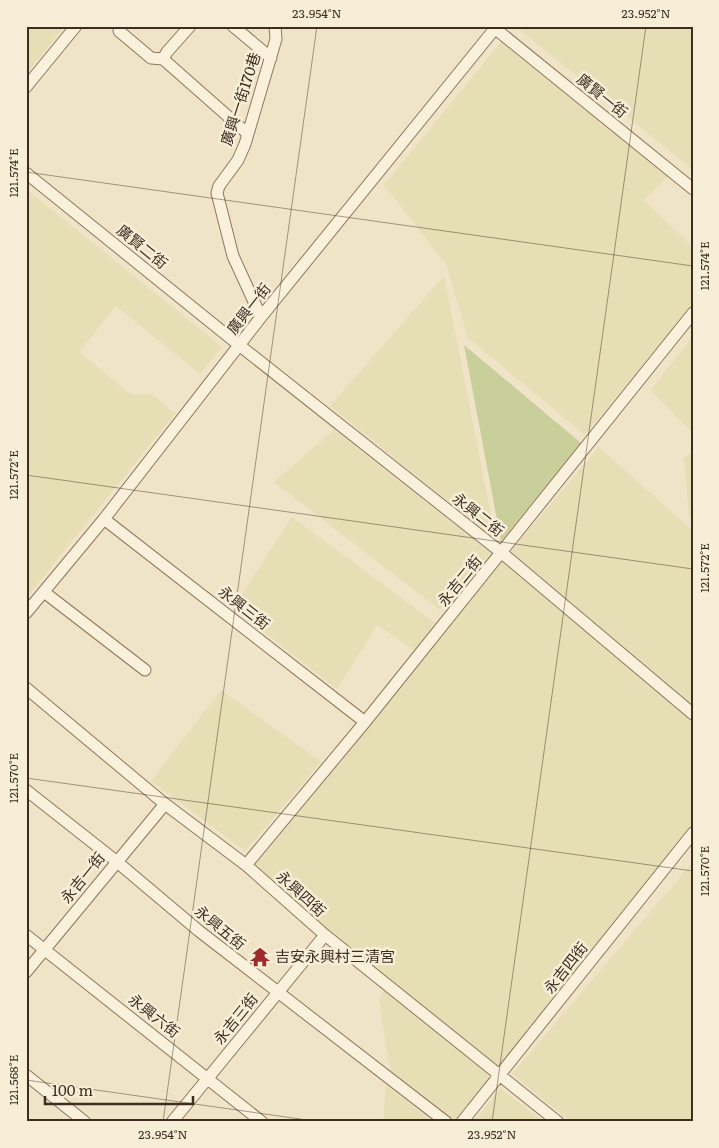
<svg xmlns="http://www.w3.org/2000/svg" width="719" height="1148" viewBox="0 0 719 1148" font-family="Literata,'Noto Sans TC',serif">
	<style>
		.farmland { fill: #e6deb5 }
		.green { fill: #c9cf9b }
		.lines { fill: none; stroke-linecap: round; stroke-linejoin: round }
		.minor-casing { stroke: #8d765c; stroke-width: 13 }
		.minor { stroke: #faf1dc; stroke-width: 11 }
		.ticks { fill: none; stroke: #3d2e20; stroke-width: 1; stroke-opacity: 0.45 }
		.labels { text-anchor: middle; stroke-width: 5; stroke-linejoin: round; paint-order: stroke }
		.street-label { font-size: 15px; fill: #3d2e20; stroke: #f7eed8 }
		.poi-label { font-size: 15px; fill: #3d2e20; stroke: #f7eed8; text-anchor: start }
		.neatline { fill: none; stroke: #3d2e20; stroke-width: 2 }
		.ticks-label { font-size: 12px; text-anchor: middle; fill: #3d2e20 }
	</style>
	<rect width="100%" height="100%" fill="#f0e4c8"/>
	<path class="farmland" d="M26,26H65L26,74Z
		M515,26H693V170Z
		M501,42L669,175L644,200L693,247V304L585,435L468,338L446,264L384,185Z
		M26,189L222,347L200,374L116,306L79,352L130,394H152L175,414L26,598Z
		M444,276L496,540L330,406Z
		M693,336V434L651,390Z
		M334,430L491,553L440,610L274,482Z
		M599,447L693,531V825L500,1075L246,865L502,553L506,557Z
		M693,450V521L689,517L684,458Z
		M292,517L435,623L414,650L377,625L337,689L233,608Z
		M221,690L321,762L245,851L151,781Z
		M693,862V1122H571L512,1074Z
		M385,989L493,1074L454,1122L390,1070L379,1000Z
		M386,1085L433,1122H383Z
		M500,1088L543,1122H474Z"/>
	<path class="green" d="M464,345L581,443L501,541Z"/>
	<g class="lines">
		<defs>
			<path id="minor" d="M233,26L271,58
				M492,26L693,189
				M119,31L151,58L163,59L248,134
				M163,59L167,52L190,26
				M26,87L76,26
				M26,173L239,345L502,553L693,714
				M261,317L233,256L217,193L219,186L238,160L245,144L276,39L275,26
				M104,519L365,722
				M44,592L145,670
				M26,613L104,519L261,317L497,26
				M26,688L165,804L246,865L325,935L558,1122
				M26,790L116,861L199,931L446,1122
				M246,865L365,722L693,313
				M26,935L262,1122
				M26,972L165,804
				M26,1075L85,1122
				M172,1122L325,935
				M462,1122L693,833"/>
		</defs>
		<use href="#minor" class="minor-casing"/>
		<use href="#minor" class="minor"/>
	</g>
	<path class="ticks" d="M26,172L693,266M26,475L693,569M26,778L693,871M26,1080L321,1122M163,1122L317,26M492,1122L646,26"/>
	<defs>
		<symbol id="temple-bare" viewBox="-9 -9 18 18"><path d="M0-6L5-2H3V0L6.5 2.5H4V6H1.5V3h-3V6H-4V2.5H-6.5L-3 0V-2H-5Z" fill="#9e2a2b" stroke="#f7eed8" stroke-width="2.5" paint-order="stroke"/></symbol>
	</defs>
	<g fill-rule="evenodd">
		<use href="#temple-bare" x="246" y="943" width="28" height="28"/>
	</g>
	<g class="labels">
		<g class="street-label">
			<text transform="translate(602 96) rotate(39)" y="5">廣賢一街</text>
			<text transform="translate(241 99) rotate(-72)" y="5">廣興一街170巷</text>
			<text transform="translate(142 247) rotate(39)" y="5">廣賢二街</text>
			<text transform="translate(249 309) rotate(-52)" y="5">廣興一街</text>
			<text transform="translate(478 515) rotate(38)" y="5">永興二街</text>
			<text transform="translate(460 581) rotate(-51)" y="5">永吉二街</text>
			<text transform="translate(244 608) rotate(38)" y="5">永興三街</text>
			<text transform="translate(83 878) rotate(-51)" y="5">永吉一街</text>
			<text transform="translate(301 894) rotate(42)" y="5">永興四街</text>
			<text transform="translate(220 928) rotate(39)" y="5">永興五街</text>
			<text transform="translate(566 968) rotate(-52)" y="5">永吉四街</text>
			<text transform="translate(154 1016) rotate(38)" y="5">永興六街</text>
			<text transform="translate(236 1019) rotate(-51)" y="5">永吉三街</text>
		</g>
		<g class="poi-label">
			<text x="275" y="962">吉安永興村三清宮</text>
		</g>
	</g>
	<rect width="719" height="1148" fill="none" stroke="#f7eed8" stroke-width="55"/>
	<path d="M45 1096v8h148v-8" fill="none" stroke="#3d2e20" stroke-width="2.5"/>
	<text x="52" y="1096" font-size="15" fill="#3d2e20" stroke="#f7eed8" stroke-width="4" paint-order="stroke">100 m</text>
	<rect x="28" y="28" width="664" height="1092" class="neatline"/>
	<g class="ticks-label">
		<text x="317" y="18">23.954°N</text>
		<text x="646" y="18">23.952°N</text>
		<text transform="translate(14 173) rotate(-90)" y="4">121.574°E</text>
		<text transform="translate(705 266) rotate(-90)" y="4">121.574°E</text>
		<text transform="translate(14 475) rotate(-90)" y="4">121.572°E</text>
		<text transform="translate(705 568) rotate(-90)" y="4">121.572°E</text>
		<text transform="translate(14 778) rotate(-90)" y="4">121.570°E</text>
		<text transform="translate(705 871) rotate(-90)" y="4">121.570°E</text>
		<text transform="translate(14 1080) rotate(-90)" y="4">121.568°E</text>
		<text x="163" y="1139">23.954°N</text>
		<text x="492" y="1139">23.952°N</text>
	</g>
</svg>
